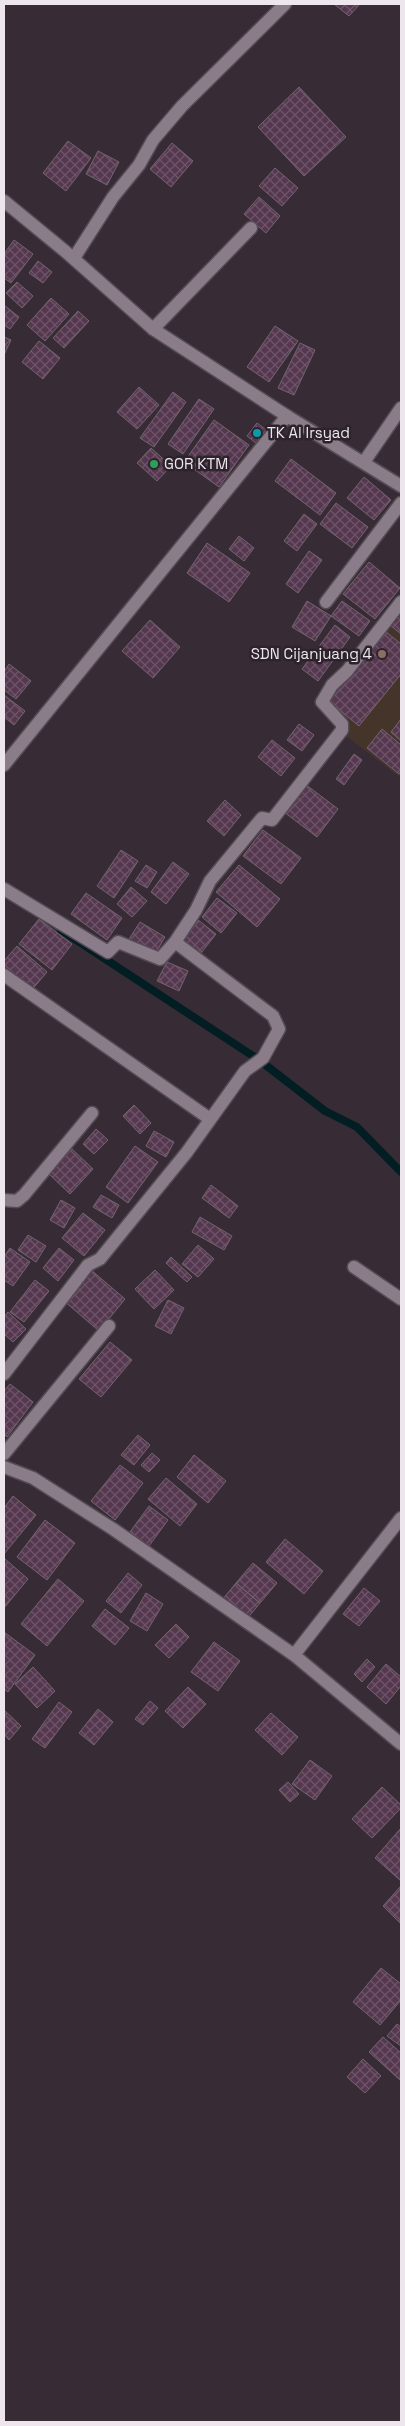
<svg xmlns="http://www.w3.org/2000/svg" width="405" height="2426" viewBox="0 0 405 2426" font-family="'Space Grotesk',sans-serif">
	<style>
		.commercial { fill: #45342a }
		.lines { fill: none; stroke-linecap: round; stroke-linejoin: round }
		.stream { stroke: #031e23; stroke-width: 8 }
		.building { fill: url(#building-cross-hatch); stroke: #72646f }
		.street-casing { stroke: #544b54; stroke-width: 15 }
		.secondary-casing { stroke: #544b54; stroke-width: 15 }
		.street { stroke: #8a7d89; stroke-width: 12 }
		.secondary { stroke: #8a7d89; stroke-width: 12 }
		.culture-dot { fill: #0f9aa8; stroke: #2d232c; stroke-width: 2 }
		.leisure-dot { fill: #2e9e5b; stroke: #2d232c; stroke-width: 2 }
		.education-dot { fill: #8d6e63; stroke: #2d232c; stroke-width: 2 }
		.labels { text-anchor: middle; stroke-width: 5; stroke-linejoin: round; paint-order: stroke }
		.poi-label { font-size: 15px; fill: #ede6ec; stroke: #2d232c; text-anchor: start }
	</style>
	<defs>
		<pattern id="building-cross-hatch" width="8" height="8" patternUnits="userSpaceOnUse" patternTransform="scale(1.25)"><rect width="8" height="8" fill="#55374f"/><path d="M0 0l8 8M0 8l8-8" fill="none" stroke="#6e5468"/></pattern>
	</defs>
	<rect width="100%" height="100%" fill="#372c36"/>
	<path class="commercial" d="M401,606V778L345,735L348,727L325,701Z"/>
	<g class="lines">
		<path class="stream" d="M61,930L256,1058
			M263,1063L325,1111L357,1127L401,1172"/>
	</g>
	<path class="building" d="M334,4H360L349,16Z
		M299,87L346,137L304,176L258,127Z
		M68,141L91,158L66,191L43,173Z
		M172,143L193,161L171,187L150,169Z
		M98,151L119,162L107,185L86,174Z
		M275,168L298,188L282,206L259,186Z
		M259,197L280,216L266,233L244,214Z
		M14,240L33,254L11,283L4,278V254Z
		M38,261L52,272L43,283L29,273Z
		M17,282L33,296L22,308L6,293Z
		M51,298L69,314L45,341L27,325Z
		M4,305L19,317L10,329L4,325Z
		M78,311L89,321L64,348L53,338Z
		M275,326L298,341L269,382L247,367Z
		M4,337L11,340L4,355Z
		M39,341L60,358L43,379L22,362Z
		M300,343L315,350L294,395L278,388Z
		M139,387L159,405L137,429L117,412Z
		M173,392L186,402L154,447L140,438Z
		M199,399L214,409L183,454L168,444Z
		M214,420L249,445L219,487L184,462Z
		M257,423L266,430L256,443L247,436Z
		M151,448L171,466L157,481L137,463Z
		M291,459L336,493L320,515L275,481Z
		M364,477L391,500L374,520L347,498Z
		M336,503L368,527L352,548L320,524Z
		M304,514L317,524L297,551L284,541Z
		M239,536L254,548L244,561L229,549Z
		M207,543L250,573L229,602L187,573Z
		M309,551L322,560L298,593L286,584Z
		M369,562L400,588L375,619L343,594Z
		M307,601L331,616L315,641L292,627Z
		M342,601L370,621L359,636L331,616Z
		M401,611V634L390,625Z
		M150,620L180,647L153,678L122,651Z
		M335,625L350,637L318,681L302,669Z
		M385,631L401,644V674L359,726L328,701Z
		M9,664L31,681L16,699L4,690V672Z
		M4,695L25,711L14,725L4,717Z
		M401,719V741L391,732Z
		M299,724L314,735L302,751L287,740Z
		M382,729L401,745V772L399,774L367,748Z
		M272,740L295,758L281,776L258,757Z
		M354,754L362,760L344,785L336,779Z
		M305,784L338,809L317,837L284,812Z
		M225,800L241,815L224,836L207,821Z
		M263,830L301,858L281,884L243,856Z
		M121,850L138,861L114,898L97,886Z
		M173,862L189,874L166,904L151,892Z
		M146,865L157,872L147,888L135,881Z
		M239,865L280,899L257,927L216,892Z
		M131,887L147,901L132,917L117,904Z
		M86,893L122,918L107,940L71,914Z
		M217,898L237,913L221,933L202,917Z
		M39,919L72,944L52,970L19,944Z
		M198,920L216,934L198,957L181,944Z
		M140,922L165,937L155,954L129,939Z
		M17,946L47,972L30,992L4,970V961Z
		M167,962L188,971L179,991L157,981Z
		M134,1105L151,1123L140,1134L123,1116Z
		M96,1129L108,1140L94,1154L83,1144Z
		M154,1131L174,1142L166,1157L146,1146Z
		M135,1146L158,1162L128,1203L106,1187Z
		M72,1149L93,1169L70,1194L49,1174Z
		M211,1185L238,1206L229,1218L202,1198Z
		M101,1195L119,1205L112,1218L93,1207Z
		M61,1200L75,1208L64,1228L50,1220Z
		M83,1213L105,1230L84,1256L62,1238Z
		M200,1217L232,1236L224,1250L192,1232Z
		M28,1235L46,1246L36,1262L18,1250Z
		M198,1245L214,1259L198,1277L182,1264Z
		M10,1248L30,1262L13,1286L4,1280V1257Z
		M59,1248L74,1260L58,1281L43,1268Z
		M171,1257L192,1277L187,1282L166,1263Z
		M90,1269L125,1299L99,1331L63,1300Z
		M155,1270L174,1290L154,1309L135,1289Z
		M35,1280L49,1291L24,1322L10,1312Z
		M168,1300L184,1308L171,1334L155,1326Z
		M8,1312L26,1329L13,1342L4,1334V1317Z
		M110,1342L132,1360L101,1397L79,1379Z
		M10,1384L33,1402L7,1437L4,1434V1391Z
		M138,1435L150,1445L134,1465L121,1455Z
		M152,1453L160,1460L149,1472L141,1465Z
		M194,1455L226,1481L208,1503L177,1477Z
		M120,1465L143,1483L115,1520L91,1501Z
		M166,1478L197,1504L180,1526L148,1499Z
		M13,1496L36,1515L4,1554V1508Z
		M149,1506L168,1520L149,1546L130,1532Z
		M45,1520L75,1543L47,1580L17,1557Z
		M285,1539L323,1571L304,1594L266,1562Z
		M5,1559L28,1579L4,1608V1561Z
		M253,1563L277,1583L260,1603L236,1583Z
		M128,1573L142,1585L121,1613L106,1601Z
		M58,1579L84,1601L47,1646L21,1624Z
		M236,1583L260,1603L246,1620L222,1600Z
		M364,1588L380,1601L359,1626L343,1614Z
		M146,1593L163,1604L147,1631L130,1621Z
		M105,1609L129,1628L115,1645L92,1626Z
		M176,1624L189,1637L169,1658L155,1645Z
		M4,1632L35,1655L8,1692L4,1689Z
		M214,1642L240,1661L218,1691L191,1672Z
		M367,1659L375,1667L362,1682L354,1674Z
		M386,1664L401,1677V1686L386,1704L367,1687Z
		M33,1667L55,1691L37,1708L15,1684Z
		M188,1687L206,1704L183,1728L165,1711Z
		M150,1701L158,1708L143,1725L135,1719Z
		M59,1702L72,1712L45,1748L32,1739Z
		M98,1709L113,1722L94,1745L79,1733Z
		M4,1710L21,1726L9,1740L4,1734Z
		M271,1713L298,1737L282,1755L255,1730Z
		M310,1760L332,1776L315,1800L292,1784Z
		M288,1782L299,1794L290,1802L279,1790Z
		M382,1787L401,1805V1808L372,1838L352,1819Z
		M401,1828V1881L375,1858Z
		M400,1887L401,1888V1924L383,1906Z
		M381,1968L401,1984V2000L380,2025L353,2002Z
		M397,2024L401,2027V2046L387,2036Z
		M383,2037L401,2053L400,2080L369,2052Z
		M363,2059L381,2076L365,2093L347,2077Z"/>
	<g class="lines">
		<defs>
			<path id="street" d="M74,258L113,197L139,165L153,140L182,106L285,4
				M153,329L251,228
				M364,462L401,408
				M326,602L401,503
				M4,765L287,416
				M4,889L108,952L118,942L160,959L175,942L196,910L210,881L262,818L272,820L342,730V724L322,702L332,685L347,671L401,602
				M4,975L210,1119
				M4,1200L17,1201L24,1195L92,1113
				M354,1267L401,1299
				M4,1374L88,1265L100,1259L187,1152L245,1071L263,1058L279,1029L273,1016L175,942
				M4,1454L109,1326
				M4,1467L33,1478L113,1529L294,1655L401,1744
				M294,1655L401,1518"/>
			<path id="secondary" d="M4,201L66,252L153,329L287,416L401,486"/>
		</defs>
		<use href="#street" class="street-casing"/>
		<use href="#secondary" class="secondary-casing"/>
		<use href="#street" class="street"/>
		<use href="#secondary" class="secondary"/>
	</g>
	<circle class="culture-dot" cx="257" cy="433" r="5"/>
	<circle class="leisure-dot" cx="154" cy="464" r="5"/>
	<circle class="education-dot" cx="382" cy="654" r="5"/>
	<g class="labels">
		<g class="poi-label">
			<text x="267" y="438">TK Al Irsyad</text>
			<text x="164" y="469">GOR KTM</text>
			<text x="372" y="659" text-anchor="end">SDN Cijanjuang 4</text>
		</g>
	</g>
	<rect width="405" height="2426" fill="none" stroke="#ede6ec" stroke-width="10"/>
</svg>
